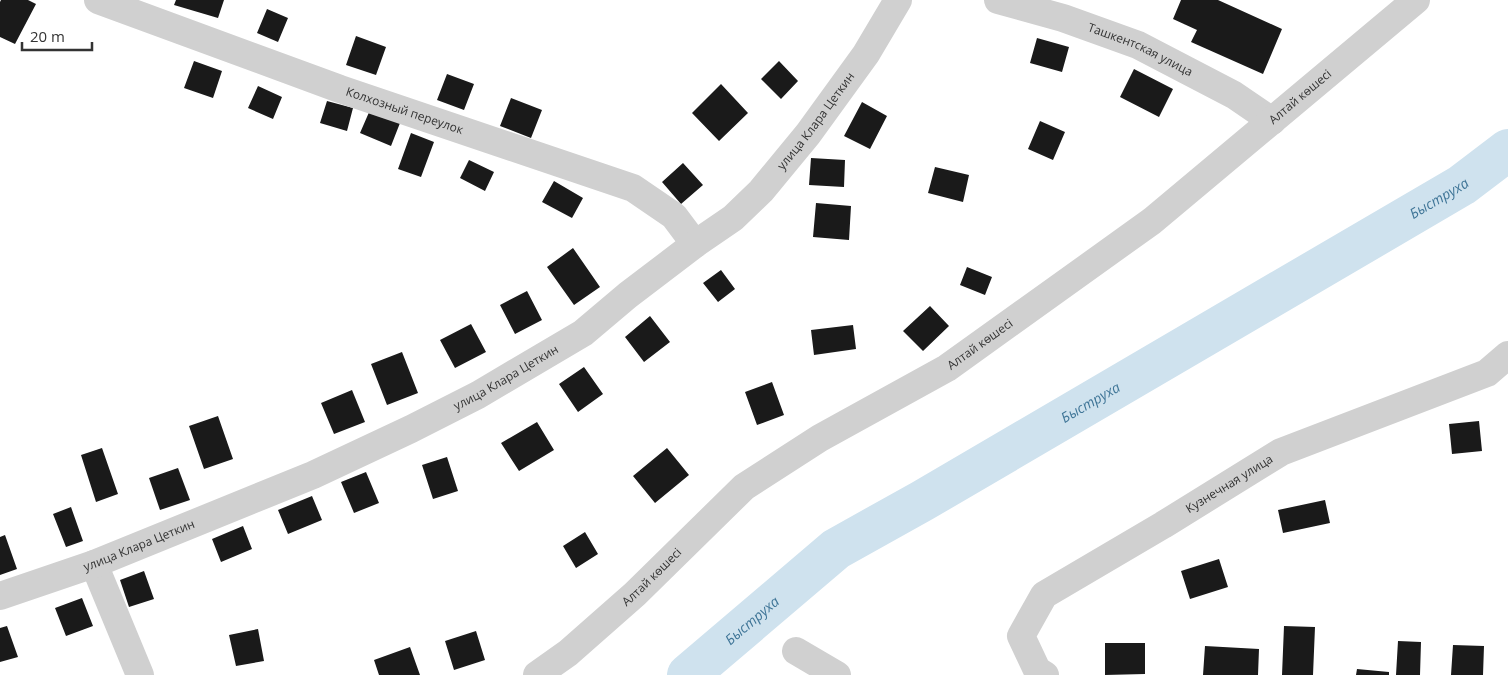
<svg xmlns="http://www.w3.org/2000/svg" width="1508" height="675" viewBox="0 0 1508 675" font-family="'Open Sans',sans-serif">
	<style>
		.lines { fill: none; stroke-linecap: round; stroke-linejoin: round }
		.river { stroke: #cfe2ee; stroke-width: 42 }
		.building { fill: #1a1a1a }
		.minor { stroke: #d0d0d0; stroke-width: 28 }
		.labels { text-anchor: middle; stroke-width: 5; stroke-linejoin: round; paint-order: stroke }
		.street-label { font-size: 12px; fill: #333; stroke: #fff }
		.water-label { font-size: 14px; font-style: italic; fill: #3f7597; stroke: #fff }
	</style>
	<rect width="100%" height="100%" fill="#fff"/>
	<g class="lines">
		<path class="river" id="s1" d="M688,675L836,549L922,501L1462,185L1508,150"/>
	</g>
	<path class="building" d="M1,0H28L36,4L15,44L0,37V2Z
		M176,0H224L218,18L174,5Z
		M1181,0H1218L1282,29L1263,74L1191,42L1197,30L1173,19Z
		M267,9L288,18L278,42L257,33Z
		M356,36L386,47L376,75L346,65Z
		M1037,38L1069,47L1062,72L1030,63Z
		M194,61L222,71L213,98L184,88Z
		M779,61L798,81L781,99L761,79Z
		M1134,69L1173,89L1159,117L1120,97Z
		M447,74L474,84L464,110L437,100Z
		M721,84L748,113L719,141L692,113Z
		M258,86L282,97L273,119L248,108Z
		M511,98L542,110L531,138L500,126Z
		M327,101L353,108L347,131L320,123Z
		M862,102L887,116L870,149L844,136Z
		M370,110L400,123L391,146L360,133Z
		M1040,121L1065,132L1053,160L1028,149Z
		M411,133L434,142L421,177L398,169Z
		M811,158L845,160L844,187L809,185Z
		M469,160L494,172L485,191L460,178Z
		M683,163L703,185L681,204L662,182Z
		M935,167L969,175L963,202L928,193Z
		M554,181L583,198L572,218L542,202Z
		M816,203L851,206L849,240L813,237Z
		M573,248L600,287L574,305L547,267Z
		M967,267L992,277L985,295L960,285Z
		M721,270L735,289L718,302L703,283Z
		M527,291L542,320L515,334L500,305Z
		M930,306L949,326L923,351L903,331Z
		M650,316L670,342L644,362L625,337Z
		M471,324L486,352L455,368L440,340Z
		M853,325L856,349L814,355L811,330Z
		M402,352L418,393L387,405L371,364Z
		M584,367L603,394L578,412L559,384Z
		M772,382L784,415L757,425L745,392Z
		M352,390L365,422L334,434L321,403Z
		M218,416L233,459L204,469L189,426Z
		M1479,421L1482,451L1452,454L1449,424Z
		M537,422L554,450L519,471L501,443Z
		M102,448L118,494L96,502L81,455Z
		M667,448L689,475L655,503L633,476Z
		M447,457L458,491L433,499L422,465Z
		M178,468L190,500L160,510L149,478Z
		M366,472L379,503L354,513L341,482Z
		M312,496L322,520L288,534L278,510Z
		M1325,500L1330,523L1283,533L1278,510Z
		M71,507L83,541L66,547L53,514Z
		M243,526L252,549L221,562L212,539Z
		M585,532L598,554L576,568L563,546Z
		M5,535L17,569L0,575V537Z
		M1219,559L1228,587L1190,599L1181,571Z
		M144,571L154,599L129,607L120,580Z
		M82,598L93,626L66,636L55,608Z
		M7,626L18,657L0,662V628Z
		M1284,626L1315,627L1313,675H1282Z
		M258,629L264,661L236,666L229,635Z
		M476,631L485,660L454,670L445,641Z
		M1398,641L1421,642L1420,675H1396Z
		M1105,643H1145V674L1105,675Z
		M1453,645L1484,646L1483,675H1451Z
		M1205,646L1259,649L1258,675H1203Z
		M410,647L420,675H379L374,660Z
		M1357,669L1389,672V675H1356Z"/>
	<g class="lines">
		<g class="minor">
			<path id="s2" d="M98,0L340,89L633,188L674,216L695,244"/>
			<path id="s3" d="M998,0L1063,18L1138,45L1234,95L1272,121"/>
			<path d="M94,564L140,675"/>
			<path id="s4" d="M0,596L94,564L313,475L411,429L478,395L583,333L628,295L695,244L733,218L761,191L808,134L866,54L898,0"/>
			<path d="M796,651L837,675"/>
			<path id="s5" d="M537,675L568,653L635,594L744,487L820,438L947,368L1152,221L1416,0"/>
			<path id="s6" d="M1045,675L1037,670L1021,636L1044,595L1163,525L1281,452L1487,373L1508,355"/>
		</g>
	</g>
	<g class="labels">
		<g class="street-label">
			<text dy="4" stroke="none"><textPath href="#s3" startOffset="151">Ташкентская улица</textPath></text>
			<text dy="4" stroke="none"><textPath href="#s5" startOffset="961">Алтай көшесі</textPath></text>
			<text dy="4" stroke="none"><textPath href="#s2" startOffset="326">Колхозный переулок</textPath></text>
			<text dy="4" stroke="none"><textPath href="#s4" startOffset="958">улица Клара Цеткин</textPath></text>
			<text dy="4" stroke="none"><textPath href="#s5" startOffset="556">Алтай көшесі</textPath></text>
			<text dy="4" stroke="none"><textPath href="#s4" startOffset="552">улица Клара Цеткин</textPath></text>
			<text dy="4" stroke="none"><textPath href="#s6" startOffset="310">Кузнечная улица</textPath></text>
			<text dy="4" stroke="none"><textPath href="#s4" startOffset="148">улица Клара Цеткин</textPath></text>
			<text dy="4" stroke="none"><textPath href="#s5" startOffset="151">Алтай көшесі</textPath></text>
		</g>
		<g class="water-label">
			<text dy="5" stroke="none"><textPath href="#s1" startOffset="892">Быструха</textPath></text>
			<text dy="5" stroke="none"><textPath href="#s1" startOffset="488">Быструха</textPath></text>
			<text dy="5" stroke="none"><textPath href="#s1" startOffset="84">Быструха</textPath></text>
		</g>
	</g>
	<path d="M22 42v8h70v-8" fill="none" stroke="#333333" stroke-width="2.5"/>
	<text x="30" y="42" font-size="15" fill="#333333" stroke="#ffffff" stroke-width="4" paint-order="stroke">20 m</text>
</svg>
